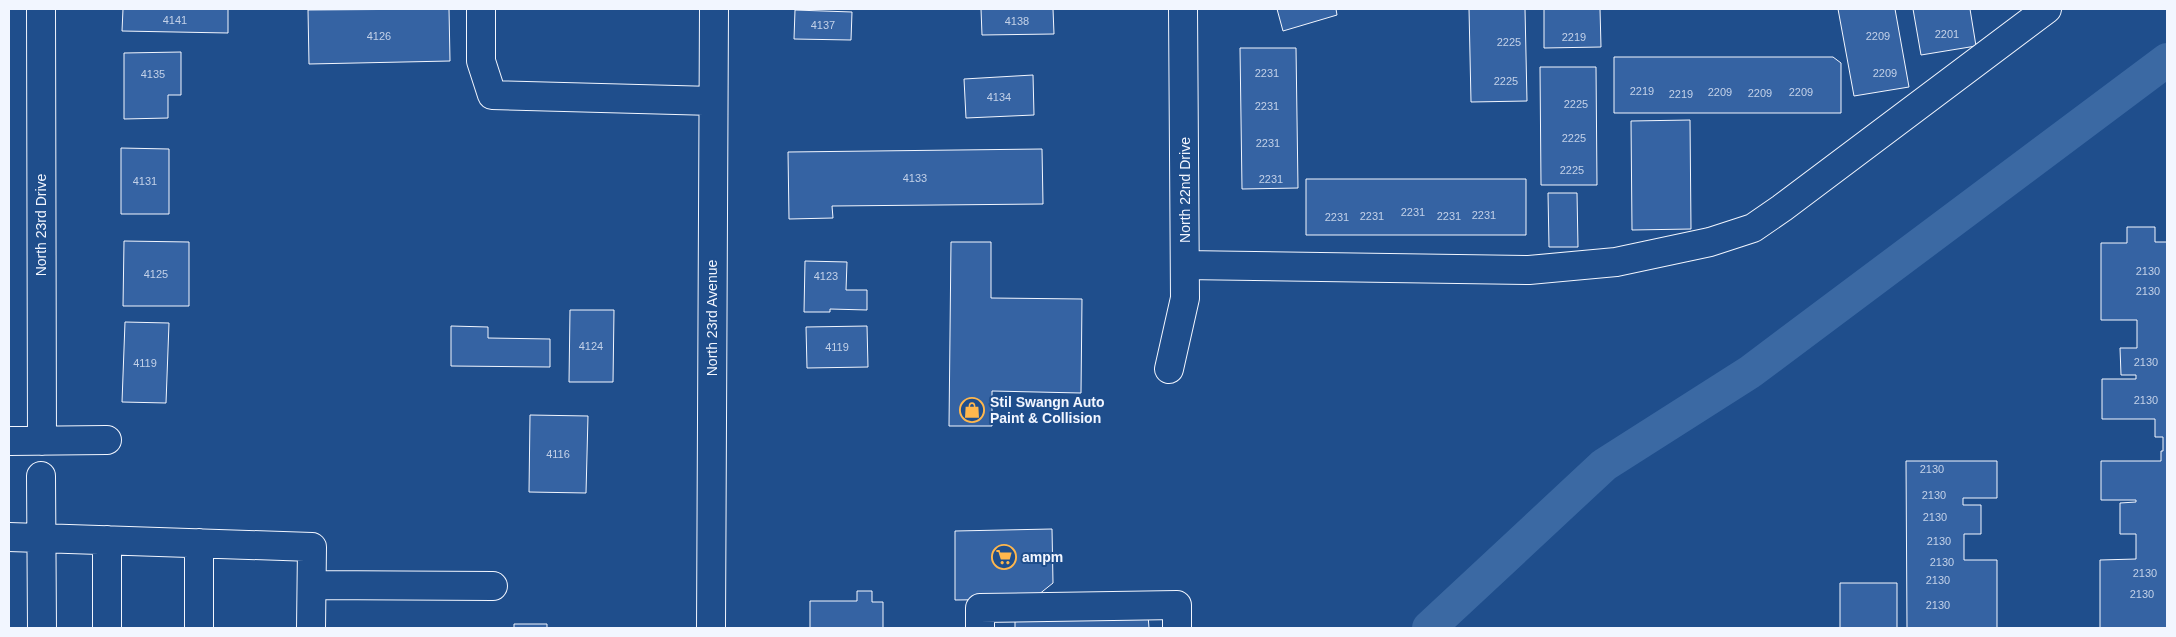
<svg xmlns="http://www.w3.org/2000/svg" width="2176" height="637" viewBox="0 0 2176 637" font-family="Helvetica,sans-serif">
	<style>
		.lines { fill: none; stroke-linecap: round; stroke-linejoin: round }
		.canal { stroke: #3b69a3; stroke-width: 34 }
		.building { fill: #3563a3; stroke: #f2f6ff }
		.minor-casing { stroke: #f2f6ff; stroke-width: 30 }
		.minor { stroke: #1f4e8c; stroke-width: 28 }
		.labels { text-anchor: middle; stroke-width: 4; stroke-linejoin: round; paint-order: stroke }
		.number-label { font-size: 11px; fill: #c3d1e8 }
		.street-label { font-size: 14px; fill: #f2f6ff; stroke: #1f4e8c }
		.poi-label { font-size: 14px; font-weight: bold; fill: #f2f6ff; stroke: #1f4e8c; text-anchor: start }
	</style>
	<rect width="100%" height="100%" fill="#1f4e8c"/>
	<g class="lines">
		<path class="canal" d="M1429,628L1604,465L1750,372L2167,60"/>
	</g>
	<path class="building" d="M123,9H228V33L122,31Z
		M449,9L450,61L309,64L308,10Z
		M981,9H1053L1054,34L982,35Z
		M1277,9H1336L1337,15L1283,31Z
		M1469,9H1525L1527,101L1471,102Z
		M1544,9H1600L1601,47L1544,48Z
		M1838,9H1895L1909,87L1854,96Z
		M1913,9H1970L1976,46L1921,55Z
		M795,10L852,12L851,40L794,39Z
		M1240,48H1296L1298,188L1242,189Z
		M181,52V95H168V118L124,119V53Z
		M1614,57H1833L1841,63V113H1614Z
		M1540,67H1596L1597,185H1541Z
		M1033,75L1034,115L966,118L964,79Z
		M1690,120L1691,229L1632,230L1631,121Z
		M121,148L169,149V214H121Z
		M1042,149L1043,204L832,206L833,218L789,219L788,152Z
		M1306,179H1526V235H1306Z
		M1548,193H1577L1578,247H1549Z
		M2127,227H2155V242H2167V628H2100V560L2136,559V534H2120V503L2136,502V500H2101V461H2161V451H2163V437H2155V419H2102V379H2136V375H2121L2120,348H2137V320H2101V243H2127Z
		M124,241L189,242V306H123Z
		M951,242H991V298L1082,299L1081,393L992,391V426H949Z
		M805,261L847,262L846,290H867V310L830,309V312H804Z
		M570,310H614L613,382H569Z
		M125,322L169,323L166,403L122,402Z
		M451,326L488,327V338L550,339V367L451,366Z
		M867,326L868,367L807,368L806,327Z
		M530,415L588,416L586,493L529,492Z
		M1906,461H1997V498H1963V505H1981V534H1964V560H1997V628H1907Z
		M1052,529L1053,583L1033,599L955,600V531Z
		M1840,583H1897V628H1840Z
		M857,591H872V602H883V628H810V601H857Z
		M1148,615L1149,628H1015V616Z
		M514,624H547V628H514Z"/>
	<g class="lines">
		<defs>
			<path id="minor" d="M41,9L42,441
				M481,9V61L492,95L713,101
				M1185,265L1529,270L1616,262L1710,242L1753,228L1782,208L2047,9
				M1169,369L1185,298L1183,9
				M9,441L107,440
				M41,476L42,628
				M9,537L312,547L311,628
				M312,585L493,586
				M107,628V540
				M199,628V543
				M711,628L714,9
				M980,628V608L1177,605V628"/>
		</defs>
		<use href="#minor" class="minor-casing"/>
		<use href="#minor" class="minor"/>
	</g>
	<defs>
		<symbol id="shop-ring" viewBox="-11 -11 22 22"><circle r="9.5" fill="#1f4e8c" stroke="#ffb74d" stroke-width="1.5"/><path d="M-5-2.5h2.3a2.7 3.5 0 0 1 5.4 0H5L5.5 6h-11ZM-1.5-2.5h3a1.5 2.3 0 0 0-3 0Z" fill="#ffb74d"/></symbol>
		<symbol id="supermarket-ring" viewBox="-11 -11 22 22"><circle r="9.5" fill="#1f4e8c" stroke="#ffb74d" stroke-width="1.5"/><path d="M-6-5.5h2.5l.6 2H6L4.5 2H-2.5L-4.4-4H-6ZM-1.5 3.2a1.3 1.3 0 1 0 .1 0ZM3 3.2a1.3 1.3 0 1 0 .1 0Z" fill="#ffb74d"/></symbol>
	</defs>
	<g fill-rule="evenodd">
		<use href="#shop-ring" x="958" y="396" width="28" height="28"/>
		<use href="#supermarket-ring" x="990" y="543" width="28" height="28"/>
	</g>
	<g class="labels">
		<g class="number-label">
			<text x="175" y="24">4141</text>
			<text x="1017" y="25">4138</text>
			<text x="823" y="29">4137</text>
			<text x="1947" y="38">2201</text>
			<text x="379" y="40">4126</text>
			<text x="1878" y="40">2209</text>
			<text x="1574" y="41">2219</text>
			<text x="1509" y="46">2225</text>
			<text x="1267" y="77">2231</text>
			<text x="1885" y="77">2209</text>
			<text x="153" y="78">4135</text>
			<text x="1506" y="85">2225</text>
			<text x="1642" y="95">2219</text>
			<text x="1720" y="96">2209</text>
			<text x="1801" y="96">2209</text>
			<text x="1760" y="97">2209</text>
			<text x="1681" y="98">2219</text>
			<text x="999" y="101">4134</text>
			<text x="1576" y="108">2225</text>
			<text x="1267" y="110">2231</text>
			<text x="1574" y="142">2225</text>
			<text x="1268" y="147">2231</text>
			<text x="1572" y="174">2225</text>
			<text x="915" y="182">4133</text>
			<text x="1271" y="183">2231</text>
			<text x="145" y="185">4131</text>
			<text x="1413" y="216">2231</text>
			<text x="1484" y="219">2231</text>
			<text x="1372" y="220">2231</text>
			<text x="1449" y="220">2231</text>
			<text x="1337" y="221">2231</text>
			<text x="2148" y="275">2130</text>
			<text x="156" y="278">4125</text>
			<text x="826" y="280">4123</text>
			<text x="2148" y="295">2130</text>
			<text x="591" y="350">4124</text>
			<text x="837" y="351">4119</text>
			<text x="2146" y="366">2130</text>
			<text x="145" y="367">4119</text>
			<text x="2146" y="404">2130</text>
			<text x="558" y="458">4116</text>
			<text x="1932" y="473">2130</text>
			<text x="1934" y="499">2130</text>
			<text x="1935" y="521">2130</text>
			<text x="1939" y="545">2130</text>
			<text x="1942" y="566">2130</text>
			<text x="2145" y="577">2130</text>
			<text x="1938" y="584">2130</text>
			<text x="2142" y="598">2130</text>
			<text x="1938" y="609">2130</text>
		</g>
		<g class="street-label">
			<text transform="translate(1185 190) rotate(-90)" y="5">North 22nd Drive</text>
			<text transform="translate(41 225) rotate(-90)" y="5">North 23rd Drive</text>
			<text transform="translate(712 318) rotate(-90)" y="5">North 23rd Avenue</text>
		</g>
		<g class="poi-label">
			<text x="990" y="407">Stil Swangn Auto<tspan x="990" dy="16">Paint &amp; Collision</tspan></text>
			<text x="1022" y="562">ampm</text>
		</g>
	</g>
	<rect width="2176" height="637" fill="none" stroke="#f2f6ff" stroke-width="20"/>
</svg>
